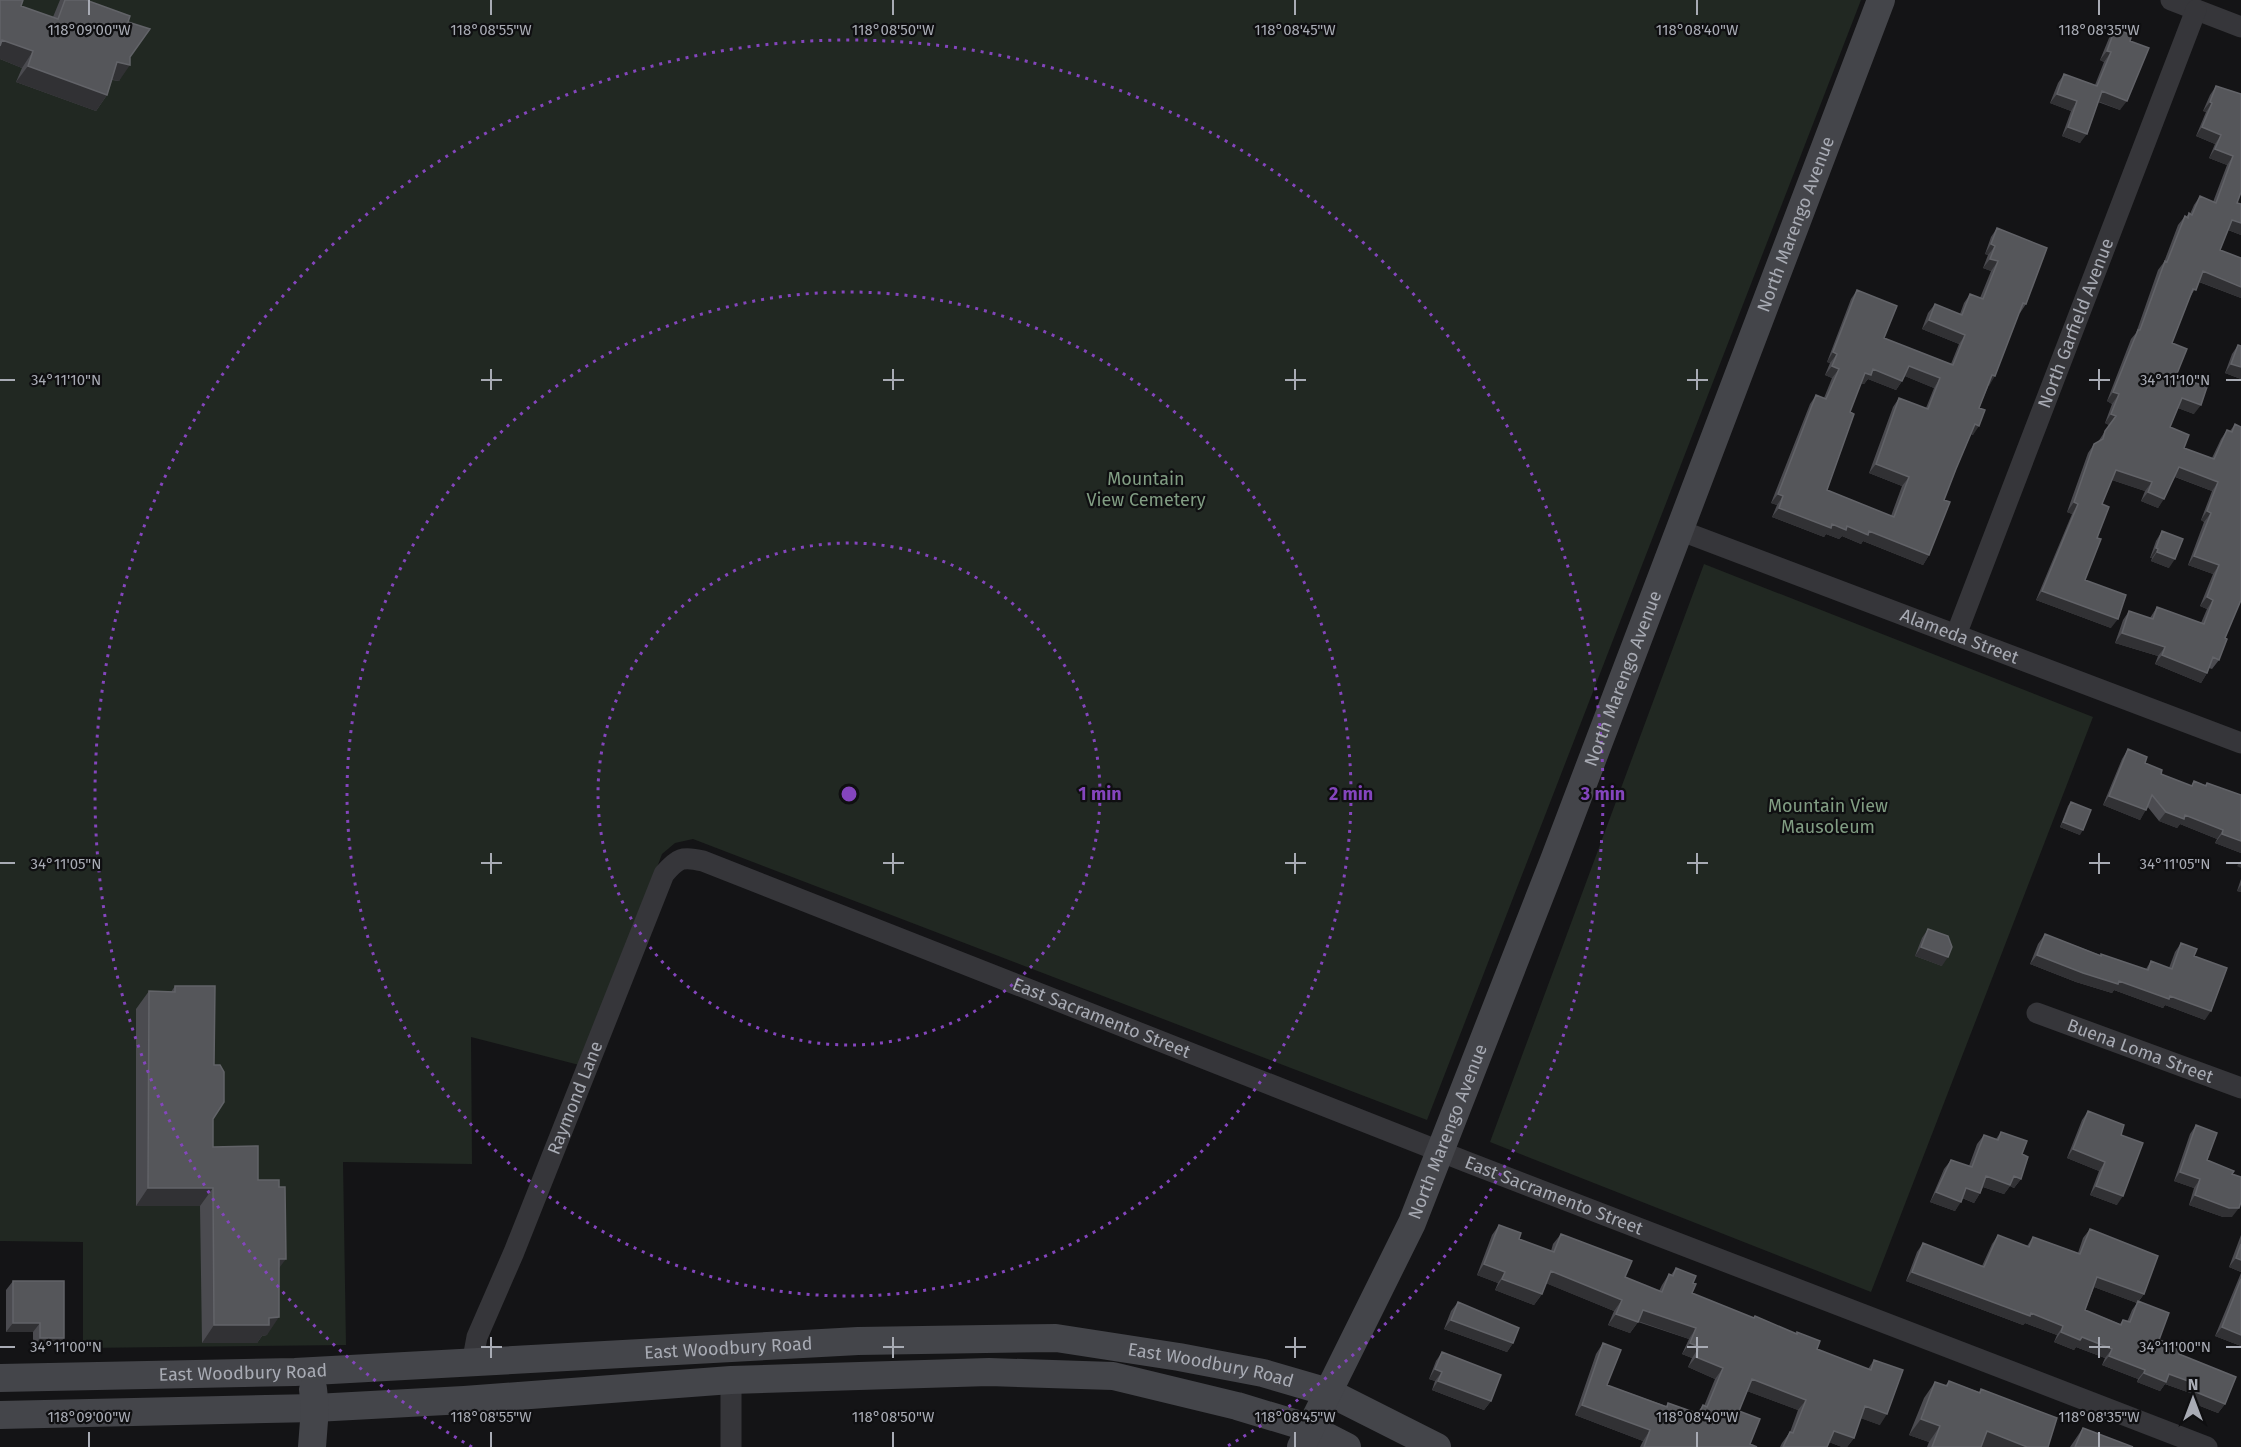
<svg xmlns="http://www.w3.org/2000/svg" width="2241" height="1447" viewBox="0 0 2241 1447" font-family="'Fira Sans',sans-serif">
	<style>
		.green { fill: #212822 }
		.lines { fill: none; stroke-linecap: round; stroke-linejoin: round }
		.street { stroke: #36363a; stroke-width: 21 }
		.secondary { stroke: #44454a; stroke-width: 28 }
		.wall { fill: #4b4b50; fill-rule: evenodd }
		.shaded-wall { fill: #313134 }
		.building { fill: #55565a; stroke: #626368; stroke-width: 1.5; fill-rule: evenodd }
		.ticks { fill: none; stroke: #a8abb4; stroke-width: 2 }
		.ring { fill: none; stroke: #8445bd; stroke-width: 3; stroke-dasharray: 3 6 }
		.labels { text-anchor: middle; stroke-width: 4.5; stroke-linejoin: round; paint-order: stroke }
		.street-label { font-size: 18px; fill: #a8abb4; stroke: #0f0f11 }
		.park-label { font-size: 18px; fill: #819d83; stroke: #0f0f11 }
		.ticks-label { font-size: 15px; text-anchor: middle; fill: #a8abb4; stroke: #0f0f11; stroke-width: 4.5; stroke-linejoin: round; paint-order: stroke }
		.centre { fill: #8445bd; stroke: #0f0f11; stroke-width: 3 }
		.ring-label { font-size: 18px; text-anchor: middle; font-weight: bold; fill: #8445bd; stroke: #0f0f11; stroke-width: 4.5; stroke-linejoin: round; paint-order: stroke }
	</style>
	<rect width="100%" height="100%" fill="#141416"/>
	<path class="green" d="M0,0H1861L1427,1120L693,839L675,843L662,854L583,1066L471,1037L472,1164L343,1162L346,1345L83,1348V1242L0,1241Z
		M1704,564L2093,717L1871,1292L1490,1142Z"/>
	<g class="lines">
		<g class="street">
			<path d="M2171,0L2241,27"/>
			<path id="s1" d="M1679,530L2241,743"/>
			<path id="s2" d="M1956,635L2196,10"/>
			<path id="s3" d="M2037,1013L2241,1088"/>
			<path id="s4" d="M472,1364L477,1337L514,1252L664,874C678,858 682,856 703,861L1467,1162L2207,1447"/>
			<path d="M731,1380V1447"/>
		</g>
		<g class="secondary">
			<path id="s5" d="M0,1378L295,1372L858,1341L1056,1338L1179,1357L1263,1373L1328,1392L1437,1447"/>
			<path d="M0,1415L315,1408L464,1400L731,1380L989,1372L1113,1376L1237,1406L1310,1428L1347,1447"/>
			<path d="M312,1447L315,1408L313,1389"/>
			<path id="s6" d="M1301,1447L1412,1223L1554,860L1881,0"/>
		</g>
	</g>
	<path class="wall" d="M0,0L21,6L53,17L60,0H86L128,22L130,57L119,81L112,80L107,95L96,111L16,82L22,68L0,59Z
		M2115,29L2130,41L2120,110L2098,102L2080,143L2062,136L2071,111L2050,103L2058,83L2064,74L2095,85L2104,62L2100,60L2109,38Z
		M2216,86L2241,94L2237,203L2241,204V235L2228,230L2220,250L2241,258V298L2199,282L2189,299L2172,343L2176,376L2194,414L2178,408L2170,427L2184,448L2212,458L2221,439L2227,430L2230,431L2235,424L2225,638L2219,660L2212,669L2209,668L2207,673L2201,683L2155,664L2158,656L2115,643L2123,620L2129,611L2150,618L2157,607L2201,623L2207,609L2200,606L2213,574L2188,565L2204,522L2201,520L2212,491L2175,477L2158,508L2141,501L2145,491L2112,480L2102,504L2097,538L2085,580L2111,628L2036,600L2072,514L2067,512L2088,453L2094,444L2098,442L2109,425L2105,423L2112,404L2107,401L2131,339L2136,333L2158,270L2164,262L2178,225L2185,216L2186,217L2189,213L2190,214L2194,205L2200,196L2213,202L2227,165L2209,158L2215,144L2196,136L2206,112L2203,111L2210,95Z
		M1997,228L2026,304L2020,313H2019L1979,408L1973,435L1971,434L1956,469L1944,500L1929,555L1923,565L1863,541L1861,544L1842,536L1839,539L1826,534L1824,537L1772,517L1777,505L1771,503L1810,404L1816,395L1824,398L1832,378L1825,375L1830,363L1827,362L1851,299L1857,290L1884,338L1951,364L1959,344L1922,329L1928,313L1935,304L1960,314L1964,303L1970,294L1980,298L1991,271L1983,268L1988,255L1985,254L1991,237ZM1905,376L1934,388L1926,408L1899,398L1893,407L1869,473L1902,486L1891,516L1827,490L1850,412L1861,383L1864,384L1868,379L1896,390L1902,381Z
		M2238,345L2241,346V379L2225,373L2232,354Z
		M2162,531L2169,568L2151,561L2152,558H2150L2156,541Z
		M2128,749L2161,774L2191,786L2194,781L2205,785L2207,783L2241,795V853L2215,843L2217,839L2180,824L2177,828L2159,821L2147,806L2140,820L2103,805L2122,759Z
		M2071,802L2080,835L2060,827L2068,806Z
		M2241,879V892L2237,891Z
		M1928,929L1942,966L1915,956L1922,938Z
		M2045,934L2100,955L2146,969L2151,961L2169,968L2175,952L2181,943L2194,956L2205,1020L2165,1005L2163,1008L2114,990L2112,993L2076,982L2030,964L2038,944Z
		M175,986L213,1119V1147L258,1180L279,1268L267,1335L262,1336L257,1343H202L200,1206H136V1009L149,991L171,992Z
		M2088,1111L2121,1135L2117,1205L2090,1195L2099,1171L2067,1158L2082,1120Z
		M2196,1125L2207,1160L2232,1174V1217H2223L2189,1205L2194,1188L2174,1181L2190,1134Z
		M2001,1132L2022,1154L2021,1179L2014,1188L2010,1186L2004,1194L1983,1187L1980,1193L1974,1203L1962,1198L1955,1211L1930,1202L1944,1169L1951,1160L1969,1166L1977,1144L1984,1135L1996,1139Z
		M1499,1225L1519,1239L1551,1251L1553,1244L1561,1234L1625,1277L1659,1291L1662,1285L1669,1274L1671,1275L1676,1268L1693,1283L1692,1293L1754,1318L1755,1316L1817,1349L1868,1369L1874,1360L1880,1425L1861,1418L1854,1438L1847,1447H1842L1829,1442L1827,1447H1780L1782,1443L1790,1432L1798,1410L1747,1391L1739,1411L1750,1444L1757,1447H1640L1643,1441L1575,1415L1596,1354L1603,1343L1607,1385L1666,1406L1668,1403L1697,1413L1703,1405L1704,1406L1715,1379L1688,1367L1692,1358L1682,1354L1689,1339L1638,1322L1630,1333L1608,1325L1614,1311L1546,1283L1542,1294L1534,1305L1495,1290L1498,1283L1477,1275L1492,1235Z
		M2090,1229L2144,1294L2139,1301L2159,1340L2179,1354L2225,1404L2218,1413L2190,1402L2193,1394L2165,1384L2160,1391L2137,1382L2138,1379L2102,1365L2105,1358L2076,1347L2074,1350L2054,1342L2057,1335L2025,1323L2023,1325L1906,1281L1917,1252L1923,1243L1982,1266L1992,1244L1998,1235L2027,1246L2033,1237L2078,1253L2083,1238ZM2094,1287L2137,1303L2132,1310L2127,1322L2123,1320L2120,1324L2085,1310Z
		M2241,1235V1272L2229,1267Z
		M2241,1273V1346L2215,1336Z
		M13,1281L64,1338L58,1347H33V1332H6V1290Z
		M1458,1302L1513,1343L1507,1352L1444,1329L1451,1311Z
		M1442,1352L1491,1401L1484,1410L1432,1390L1435,1381L1429,1379L1436,1361Z
		M1949,1381L1979,1392L1981,1389L2048,1447H1927L1929,1442L1909,1435L1924,1398L1935,1382L1945,1386Z
		M2083,1428L2133,1447H2070Z"/>
	<path class="shaded-wall" d="M2,40L33,51L22,68L0,59V43Z
		M2107,51L2111,52L2104,62L2100,60Z
		M117,62L130,65L119,81L105,78Z
		M28,66L107,95L96,111L16,82Z
		M2102,91L2127,101L2120,110L2095,100Z
		M2057,94L2077,101L2071,111L2050,103Z
		M2210,102L2212,103L2206,112L2203,111Z
		M2068,127L2087,134L2080,143L2062,136Z
		M2202,127L2221,135L2215,144L2196,136Z
		M2215,149L2233,156L2227,165L2209,158Z
		M2232,220L2241,223V235L2226,229Z
		M1991,244L1995,246L1988,255L1985,254Z
		M1990,259L1998,261L1991,271L1983,268Z
		M2203,271L2241,287V298L2197,281Z
		M1929,320L1965,335L1959,344L1922,329Z
		M1833,352L1837,354L1830,363L1827,362Z
		M2231,364L2241,367V379L2225,373Z
		M1832,366L1839,369L1832,378L1825,375Z
		M1909,366L1940,378L1934,388L1902,375Z
		M1873,369L1902,381L1896,390L1868,379L1864,384L1859,382L1865,373Z
		M1992,375L1995,376L1989,386L1985,384Z
		M2113,392L2119,394L2112,404L2107,401Z
		M2182,398L2201,405L2194,414L2175,407Z
		M2111,414L2116,416L2109,425L2105,423Z
		M1975,424L1979,426L1973,435L1969,433Z
		M1876,464L1909,477L1902,486L1869,473Z
		M2179,467L2218,482L2212,491L2173,476Z
		M2116,470L2152,482L2145,491L2109,479Z
		M2148,492L2164,499L2158,508L2141,501Z
		M1778,494L1783,496L1777,505L1771,503Z
		M2074,502L2078,504L2072,514L2067,512Z
		M1779,508L1832,524L1847,526L1869,531L1929,555L1923,565L1863,541L1861,544L1842,536L1839,539L1826,534L1824,537L1772,517Z
		M2207,511L2211,513L2204,522L2201,520Z
		M2156,548L2158,549L2152,558H2150Z
		M2157,552L2175,559L2169,568L2151,561Z
		M2194,556L2219,565L2213,574L2188,565Z
		M2042,591L2118,619L2111,628L2036,600Z
		M2207,597L2213,600L2207,609L2200,606Z
		M2122,633L2165,647L2158,656L2115,643Z
		M2162,655L2207,673L2201,683L2155,664Z
		M2109,796L2146,810L2140,820L2103,805Z
		M2166,812L2185,815L2223,830L2217,839L2180,824L2177,828L2159,821Z
		M2063,822L2083,830L2080,835L2060,827Z
		M2222,834L2241,841V853L2215,843Z
		M2241,860V868L2237,866Z
		M2241,885V892L2237,891Z
		M1921,947L1948,957L1942,966L1915,956Z
		M2037,955L2170,996L2211,1011L2205,1020L2165,1005L2163,1008L2114,990L2112,993L2076,982L2030,964Z
		M2073,1149L2105,1162L2099,1171L2067,1158Z
		M2180,1172L2200,1179L2194,1188L2174,1181Z
		M1986,1176H2014L2021,1179L2014,1188L2010,1186L2004,1194L1980,1186Z
		M2096,1186L2123,1196L2117,1205L2090,1195Z
		M148,1188H213L200,1206H136Z
		M1966,1188L1980,1193L1974,1203L1960,1197Z
		M1936,1192L1961,1202L1955,1211L1930,1202Z
		M2195,1195L2239,1208L2232,1217H2223L2189,1205Z
		M2236,1258L2241,1260V1272L2229,1267Z
		M279,1259H286L273,1276Z
		M1484,1264L1505,1272L1498,1283L1477,1275Z
		M1551,1271L1622,1300L1614,1311L1543,1282Z
		M1912,1272L2031,1313L2063,1326L2057,1335L2025,1323L2023,1325L1906,1281Z
		M2097,1277L2144,1294L2137,1303L2091,1286Z
		M1502,1279L1542,1294L1534,1305L1495,1290Z
		M1643,1310L1696,1328L1689,1339L1635,1320Z
		M1616,1314L1638,1322L1630,1333L1608,1325Z
		M279,1317L267,1335L262,1336L257,1343H202L214,1325L269,1318Z
		M1451,1320L1513,1343L1507,1352L1444,1329Z
		M13,1323H40L33,1332H6Z
		M2222,1327L2241,1335V1346L2215,1336Z
		M2061,1332L2082,1337L2112,1349L2105,1358L2076,1347L2074,1350L2054,1342Z
		M40,1338H64L58,1347H33Z
		M1690,1343L1699,1347L1692,1358L1682,1354Z
		M2109,1356L2145,1370L2138,1379L2102,1365Z
		M1696,1357L1723,1368L1715,1379L1688,1367Z
		M1435,1369L1442,1372L1435,1381L1429,1379Z
		M2144,1373L2169,1374L2199,1385L2193,1394L2165,1384L2160,1391L2137,1382Z
		M1752,1379L1806,1400L1798,1410L1744,1390Z
		M1438,1381L1491,1401L1484,1410L1432,1390Z
		M2196,1392L2225,1404L2218,1413L2190,1402Z
		M1582,1405L1650,1430L1643,1441L1575,1415Z
		M1865,1406L1887,1414L1880,1425L1857,1417Z
		M1921,1419L1940,1426L1929,1442L1909,1435Z
		M1834,1431L1854,1438L1847,1447H1842L1826,1441Z
		M1987,1431L2027,1447H1976Z"/>
	<path class="building" d="M0,0H23L21,6L58,19L65,0H86L130,16L128,22L150,29L130,57V65L117,62L107,95L28,66L33,51L2,40L0,46Z
		M2115,29L2132,35L2130,41L2149,48L2127,101L2102,91L2087,134L2068,127L2077,101L2057,94L2064,74L2097,86L2111,52L2107,51Z
		M2216,86L2241,94V192L2237,203L2241,204V223L2232,220L2220,250L2241,258V287L2203,271L2196,290L2193,289L2172,343L2187,349L2176,376L2207,387L2201,405L2182,398L2170,427L2189,435L2184,448L2214,459L2227,430L2232,432L2235,424L2241,427V600L2225,638L2227,639L2219,660L2213,657L2207,673L2162,655L2165,647L2122,633L2129,611L2153,619L2157,607L2204,624L2213,600L2207,597L2219,565L2194,556L2211,513L2207,511L2218,482L2179,467L2164,499L2148,492L2152,482L2116,470L2102,504L2109,507L2097,538L2101,539L2085,580L2126,595L2118,619L2042,591L2078,504L2074,502L2094,444L2103,439L2105,431L2116,416L2111,414L2119,394L2113,392L2138,330H2140L2165,261L2167,262L2185,216L2188,218L2189,213L2192,215L2200,196L2216,203L2233,156L2215,149L2221,135L2202,127L2212,103L2210,102Z
		M1997,228L2047,248L2026,304L2023,303L1995,376L1992,375L1979,408L1985,410L1979,426L1975,424L1956,469L1944,500L1950,502L1929,555L1869,531L1868,535L1847,526L1846,530L1832,524L1831,528L1779,508L1783,496L1778,494L1816,395L1826,399L1839,369L1832,366L1837,354L1833,352L1857,290L1897,306L1884,338L1953,365L1965,335L1929,320L1935,304L1962,315L1970,294L1983,299L1998,261L1990,259L1995,246L1991,244ZM1909,366L1940,378L1928,409L1899,398L1876,464L1909,477L1894,517L1827,490L1854,414L1850,412L1865,373L1871,375L1873,369L1902,381Z
		M2238,345L2241,346V367L2231,364Z
		M2162,531L2183,539L2175,559L2157,552L2158,549L2156,548Z
		M2128,749L2147,757L2145,763L2162,770L2161,774L2192,786L2194,781L2206,786L2207,783L2241,795V841L2222,834L2223,830L2185,815L2184,819L2166,812L2152,795L2146,810L2109,796Z
		M2071,802L2091,810L2083,830L2063,822Z
		M1928,929L1948,936L1952,947L1948,957L1921,947Z
		M2045,934L2101,956V954L2148,970L2151,961L2172,969L2181,943L2197,949L2194,956L2227,968L2211,1011L2170,996L2169,999L2119,981L2118,984L2083,973L2037,955Z
		M175,986H215L214,1065H220L224,1072V1102L213,1119V1147L258,1146V1180H279V1187H285L286,1259H279V1317L269,1318V1325H214L213,1188H148L149,991L175,992Z
		M2088,1111L2124,1125L2121,1135L2143,1143L2123,1196L2096,1186L2105,1162L2073,1149Z
		M2196,1125L2217,1133L2207,1160L2234,1171L2232,1174L2241,1177V1202L2239,1208H2229L2195,1195L2200,1179L2180,1172Z
		M2001,1132L2027,1141L2022,1154L2028,1157L2021,1179L2014,1176L2010,1185L1986,1176L1980,1193L1966,1188L1961,1202L1936,1192L1951,1160L1972,1167L1984,1135L1998,1140Z
		M1499,1225L1521,1233L1519,1239L1554,1252L1561,1234L1632,1261L1625,1277L1662,1292L1669,1274L1673,1276L1676,1268L1696,1276L1693,1283L1696,1284L1692,1293L1754,1318L1755,1316L1797,1334V1332L1820,1341L1817,1349L1871,1370L1874,1360L1903,1370L1887,1414L1865,1406L1854,1438L1834,1431L1827,1447H1783L1790,1432L1793,1433L1806,1400L1752,1379L1739,1411L1760,1419L1750,1444L1757,1447H1644L1650,1430L1582,1405L1603,1343L1621,1350L1607,1385L1667,1407L1668,1403L1699,1414L1703,1405L1707,1407L1723,1368L1696,1357L1699,1347L1690,1343L1696,1328L1643,1310L1638,1322L1616,1314L1622,1300L1551,1271L1542,1294L1502,1279L1505,1272L1484,1264Z
		M2090,1229L2158,1256L2144,1294L2097,1277L2085,1310L2121,1325L2123,1320L2130,1322L2138,1301L2169,1313L2159,1340L2181,1348L2179,1354L2236,1377L2225,1404L2196,1392L2199,1385L2169,1374L2166,1382L2144,1373L2145,1370L2109,1356L2112,1349L2082,1337L2080,1340L2061,1332L2063,1326L2031,1313L2030,1316L1912,1272L1923,1243L1984,1267L1998,1235L2029,1247L2033,1237L2080,1254Z
		M2241,1244V1260L2236,1258Z
		M2241,1279V1335L2222,1327Z
		M13,1281H64V1338H40V1323H13Z
		M1458,1302L1519,1328L1513,1343L1451,1320Z
		M1442,1352L1501,1375L1491,1401L1438,1381L1442,1372L1435,1369Z
		M1949,1381L1980,1393L1981,1389L2057,1418L2048,1447H2027L1987,1431L1981,1447H1932L1940,1426L1921,1419L1935,1382L1947,1386Z
		M2083,1428L2133,1447H2075Z"/>
	<path class="ticks" d="M89,0V15M491,0V15M893,0V15M1295,0V15M1697,0V15M2099,0V15M491,369V390M893,369V390M1295,369V390M1697,369V390M2099,369V390M0,380H15M481,380H502M883,380H904M1285,380H1306M1687,380H1708M2089,380H2110M2226,380H2241M491,853V874M893,853V874M1295,853V874M1697,853V874M2099,853V874M0,863H15M481,863H502M883,863H904M1285,863H1306M1687,863H1708M2089,863H2110M2226,863H2241M491,1337V1358M893,1337V1358M1295,1337V1358M1697,1337V1358M2099,1337V1358M0,1347H15M481,1347H502M883,1347H904M1285,1347H1306M1687,1347H1708M2089,1347H2110M2226,1347H2241M89,1432V1447M491,1432V1447M893,1432V1447M1295,1432V1447M1697,1432V1447M2099,1432V1447"/>
	<g class="ring">
		<circle cx="849" cy="794" r="251"/>
		<circle cx="849" cy="794" r="502"/>
		<path d="M472 1447A754 754 0 1 1 1226 1447"/>
	</g>
	<g class="labels">
		<g class="street-label">
			<text dy="6" stroke="none"><textPath href="#s6" startOffset="1320">North Marengo Avenue</textPath></text>
			<text dy="6" stroke="none"><textPath href="#s2" startOffset="334">North Garfield Avenue</textPath></text>
			<text dy="6" stroke="none"><textPath href="#s1" startOffset="300">Alameda Street</textPath></text>
			<text dy="6" stroke="none"><textPath href="#s6" startOffset="834">North Marengo Avenue</textPath></text>
			<text dy="6" stroke="none"><textPath href="#s4" startOffset="1000">East Sacramento Street</textPath></text>
			<text dy="6" stroke="none"><textPath href="#s3" startOffset="110">Buena Loma Street</textPath></text>
			<text dy="6" stroke="none"><textPath href="#s4" startOffset="286">Raymond Lane</textPath></text>
			<text dy="6" stroke="none"><textPath href="#s6" startOffset="348">North Marengo Avenue</textPath></text>
			<text dy="6" stroke="none"><textPath href="#s4" startOffset="1486">East Sacramento Street</textPath></text>
			<text dy="6" stroke="none"><textPath href="#s5" startOffset="729">East Woodbury Road</textPath></text>
			<text dy="6" stroke="none"><textPath href="#s5" startOffset="1214">East Woodbury Road</textPath></text>
			<text dy="6" stroke="none"><textPath href="#s5" startOffset="243">East Woodbury Road</textPath></text>
		</g>
		<g class="park-label">
			<text x="1146" y="485">Mountain<tspan x="1146" dy="21">View Cemetery</tspan></text>
			<text x="1828" y="812">Mountain View<tspan x="1828" dy="21">Mausoleum</tspan></text>
		</g>
	</g>
	<g class="ticks-label">
		<text x="89" y="35">118°09'00"W</text>
		<text x="491" y="35">118°08'55"W</text>
		<text x="893" y="35">118°08'50"W</text>
		<text x="1295" y="35">118°08'45"W</text>
		<text x="1697" y="35">118°08'40"W</text>
		<text x="2099" y="35">118°08'35"W</text>
		<text x="66" y="385">34°11'10"N</text>
		<text x="2175" y="385">34°11'10"N</text>
		<text x="66" y="869">34°11'05"N</text>
		<text x="2175" y="869">34°11'05"N</text>
		<text x="66" y="1352">34°11'00"N</text>
		<text x="2175" y="1352">34°11'00"N</text>
		<text x="89" y="1422">118°09'00"W</text>
		<text x="491" y="1422">118°08'55"W</text>
		<text x="893" y="1422">118°08'50"W</text>
		<text x="1295" y="1422">118°08'45"W</text>
		<text x="1697" y="1422">118°08'40"W</text>
		<text x="2099" y="1422">118°08'35"W</text>
	</g>
	<circle cx="849" cy="794" r="9" class="centre"/>
	<g class="ring-label">
		<text x="1100" y="800">1 min</text>
		<text x="1351" y="800">2 min</text>
		<text x="1603" y="800">3 min</text>
	</g>
	<g transform="translate(2193 1399)" stroke="#0f0f11" stroke-width="4.5" paint-order="stroke">
	<path d="M0-4.5L10 22L0 15L-10 22Z" fill="#a8abb4"/>
	<text y="-9" font-size="16" font-weight="bold" text-anchor="middle" fill="#a8abb4">N</text>
	</g>
</svg>
